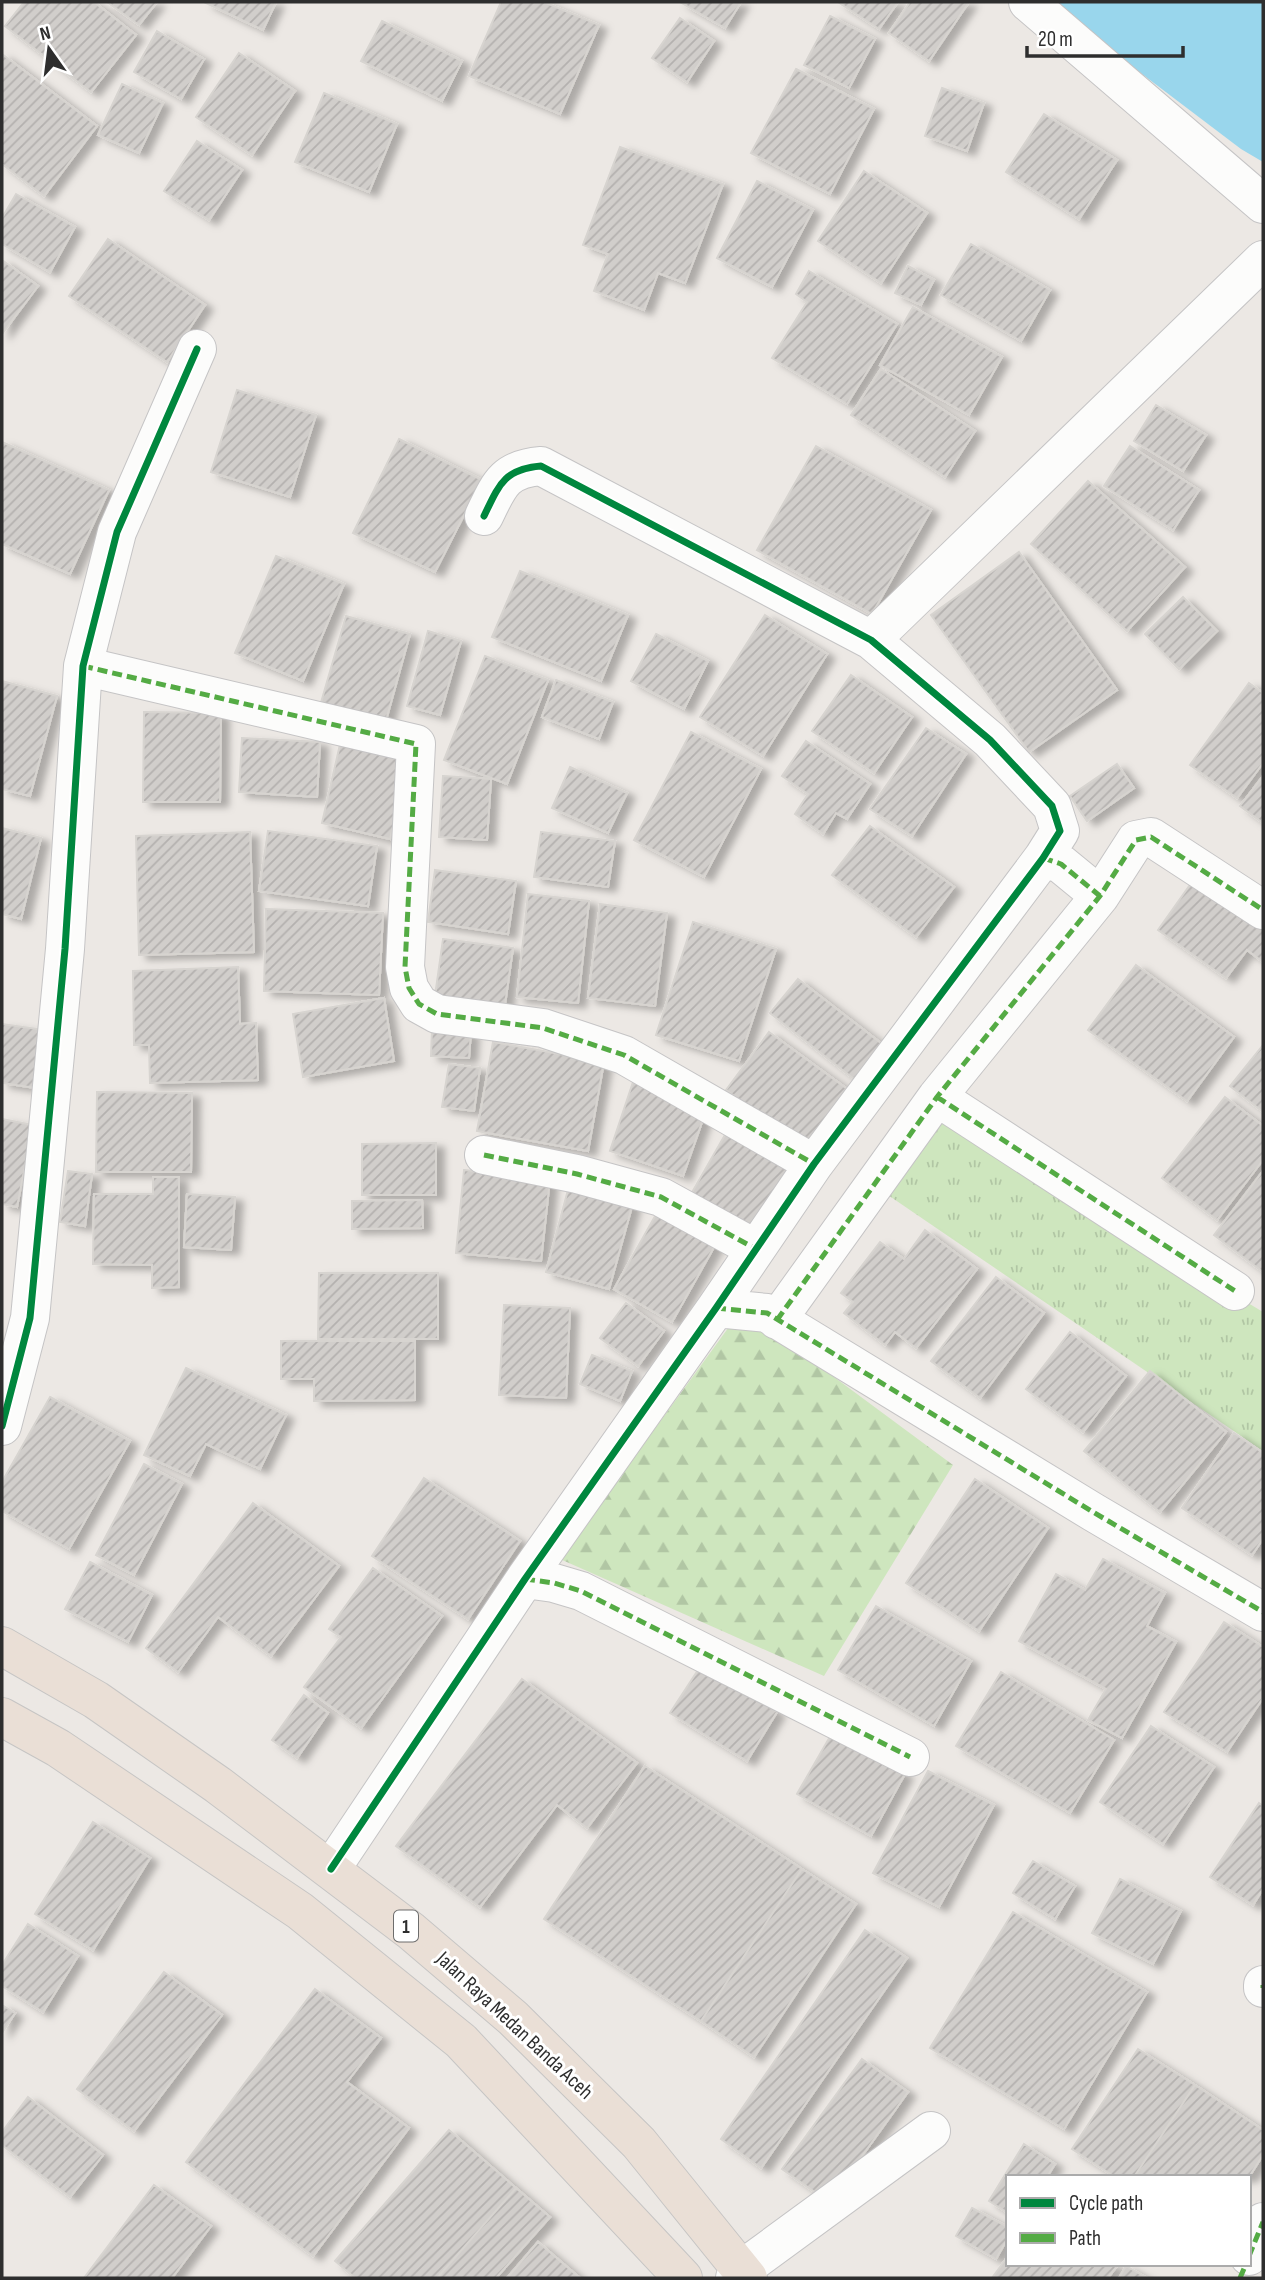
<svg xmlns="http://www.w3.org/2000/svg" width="1265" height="2280" viewBox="0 0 1265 2280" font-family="'Sofia Sans Condensed',sans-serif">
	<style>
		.grass { fill: url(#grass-tufts) }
		.forest { fill: url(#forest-firs) }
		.water { fill: #99d6ec }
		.building { fill: url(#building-hatch); stroke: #d7d4d0; stroke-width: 2; filter: url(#shadow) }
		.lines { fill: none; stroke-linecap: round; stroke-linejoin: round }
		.minor-casing { stroke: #c5c4c5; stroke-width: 40 }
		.highway-casing { stroke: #c6c5c4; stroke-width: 40 }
		.minor { stroke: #fcfcfb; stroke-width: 38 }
		.highway { stroke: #eadfd6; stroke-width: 38 }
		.quiet { stroke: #54ab44; stroke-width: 5; stroke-dasharray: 10 5; stroke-linecap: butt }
		.cycleway-casing { stroke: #fff; stroke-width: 11 }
		.cycleway { stroke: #00873e; stroke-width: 7 }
		.labels { text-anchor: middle; stroke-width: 6; stroke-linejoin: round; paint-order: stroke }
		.shield { fill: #fff; stroke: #6d6d6d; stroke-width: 2 }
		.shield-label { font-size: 19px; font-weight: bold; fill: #2e2e2e }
		.street-label { font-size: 21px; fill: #2e2e2e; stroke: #fff }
	</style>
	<defs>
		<pattern id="grass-tufts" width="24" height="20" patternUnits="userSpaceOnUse" patternTransform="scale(1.75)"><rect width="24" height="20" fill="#cee6be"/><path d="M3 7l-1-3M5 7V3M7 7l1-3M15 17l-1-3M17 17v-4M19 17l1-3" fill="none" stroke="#b1c6a4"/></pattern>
		<pattern id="forest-firs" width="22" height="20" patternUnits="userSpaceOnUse" patternTransform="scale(1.75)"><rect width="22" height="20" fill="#cee6be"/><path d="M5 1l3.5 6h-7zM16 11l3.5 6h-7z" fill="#b1c6a4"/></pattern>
		<pattern id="building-hatch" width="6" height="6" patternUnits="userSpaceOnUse" patternTransform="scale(1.75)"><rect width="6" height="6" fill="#d1cecb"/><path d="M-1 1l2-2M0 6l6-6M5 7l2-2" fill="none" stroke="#b4b1af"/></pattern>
		<filter id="shadow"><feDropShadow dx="8" dy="4.5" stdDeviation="3.5" flood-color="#0004"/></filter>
	</defs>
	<rect width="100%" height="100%" fill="#ece8e4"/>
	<path class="grass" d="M939,1117L1263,1312V1451L885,1193Z"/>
	<path class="forest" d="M742,1309L953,1465L824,1676L560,1559Z"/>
	<path class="water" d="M1047,2H1263V162L1241,149Z"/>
	<path class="building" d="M24,2H94L136,35L91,92L5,26Z
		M107,2H157L139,25Z
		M204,2H276L263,30Z
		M501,2H544L599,25L560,114L469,76Z
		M680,2H741L725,28Z
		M838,2H898L879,29Z
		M910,2H969L929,61L889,33Z
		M830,16L875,39L849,88L804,65Z
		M680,18L714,41L687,82L652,58Z
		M382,21L462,61L442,101L361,61Z
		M157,31L204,59L181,99L134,72Z
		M239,53L295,91L252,155L196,117Z
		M2,54L97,126L44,196L2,164Z
		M796,69L874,109L830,194L751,153Z
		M122,84L163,103L139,153L98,135Z
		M942,88L984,103L967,151L925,136Z
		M324,93L397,124L369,192L295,162Z
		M1044,114L1117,160L1079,219L1006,172Z
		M197,141L242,170L209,220L164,191Z
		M620,147L723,184L685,283L658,273L644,310L594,291L608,254L583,245Z
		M864,171L927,213L881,283L818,241Z
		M757,181L813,210L772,287L717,258Z
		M16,194L75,227L50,272L2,244V218Z
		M108,239L205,305L167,362L69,296Z
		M971,244L1050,290L1021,341L941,295Z
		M2,260L38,286L2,334Z
		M908,266L934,280L921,305L895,293Z
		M809,271L897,324L847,404L772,358L807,302L796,294Z
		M913,307L1002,357L969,415L880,365Z
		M881,369L975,431L945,477L851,415Z
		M237,390L316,415L290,497L211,472Z
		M1156,405L1206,435L1183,471L1134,441Z
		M399,439L482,480L435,572L353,533Z
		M2,442L109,490L70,574L2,544Z
		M816,446L931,510L872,614L757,550Z
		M1130,446L1199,490L1173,530L1104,486Z
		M1088,481L1185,567L1127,631L1031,544Z
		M1019,552L1117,690L1029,752L931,615Z
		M276,556L344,584L303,681L235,653Z
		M520,571L628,615L601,681L492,637Z
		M1183,597L1217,631L1179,669L1145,634Z
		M765,615L827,654L763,756L700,717Z
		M346,616L410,634L385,724L320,706Z
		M428,631L461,641L440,715L407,706Z
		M656,634L708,661L684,709L631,681Z
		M485,656L548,680L507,784L444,760Z
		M851,675L912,717L874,773L812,731Z
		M556,680L613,702L599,739L542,717Z
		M2,681L57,696L30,796L2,789Z
		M1249,683L1263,693V763L1237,798L1190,765Z
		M144,712L221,713L220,802H143Z
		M926,728L966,754L912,836L870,809Z
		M691,732L761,769L704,877L634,840Z
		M242,738L320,742L317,797L239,792Z
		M341,740L410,756L390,839L322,823Z
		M806,741L870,784L847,819L836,813L823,834L795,814L808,794L782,776Z
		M1117,764L1134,788L1087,821L1070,796Z
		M570,767L627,793L608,833L552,808Z
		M443,776L491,779L487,840L439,837Z
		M1263,776V823L1240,806Z
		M870,826L954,887L916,937L832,875Z
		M2,828L41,838L21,919L2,914Z
		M268,831L377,846L368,906L259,891Z
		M250,832L254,952L139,955L136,836Z
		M541,832L615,841L608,887L534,877Z
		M435,870L516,881L508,934L428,922Z
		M1197,875L1263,921V962L1247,950L1226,978L1158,930Z
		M528,894L589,901L578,1003L517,997Z
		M600,904L667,913L655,1006L588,998Z
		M266,909L383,913L379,995L264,991Z
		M693,922L776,949L739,1061L656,1035Z
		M443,939L513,948L504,1012L434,1003Z
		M1136,965L1234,1037L1187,1101L1088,1030Z
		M238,967L240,1024L256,1023L258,1080L150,1083L149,1045H134L133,971Z
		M798,979L882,1044L854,1079L770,1013Z
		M384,998L394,1061L303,1077L293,1014Z
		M2,1024L45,1030L36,1088L2,1083Z
		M432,1029L471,1032L469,1058L431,1056Z
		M769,1032L854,1094L811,1152L726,1090Z
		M493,1042L604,1062L588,1151L477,1131Z
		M1263,1045V1112L1230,1086Z
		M449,1064L480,1068L474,1111L442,1107Z
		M633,1082L707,1108L683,1176L610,1151Z
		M97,1092L192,1093L191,1172H96Z
		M1225,1097L1263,1126V1160L1217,1220L1162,1178Z
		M2,1119L33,1125L17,1207L2,1204Z
		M730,1126L798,1165L756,1239L687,1201Z
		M436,1143V1195H362V1144Z
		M464,1170L550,1179L541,1261L456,1253Z
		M68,1171L92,1174L85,1226L60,1222Z
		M1263,1171V1272L1214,1235Z
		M153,1177H179V1287L152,1288V1265L93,1264L94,1194H153Z
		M569,1186L633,1203L609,1289L546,1272Z
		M187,1194L235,1197L231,1250L184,1247Z
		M422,1200L423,1228L352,1229V1201Z
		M659,1209L717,1242L672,1322L614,1289Z
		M925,1230L977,1269L916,1348L895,1332L885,1345L844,1313L853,1302L841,1293L880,1242L904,1259Z
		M319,1273H438V1339H318Z
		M996,1277L1044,1313L980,1398L931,1361Z
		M626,1303L664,1331L638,1366L600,1338Z
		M504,1305L570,1308L566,1398L499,1395Z
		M1070,1332L1126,1376L1083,1432L1026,1389Z
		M281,1341H415V1400L314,1401V1379H281Z
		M592,1355L632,1371L620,1401L580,1384Z
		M186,1368L286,1415L260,1469L206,1444L190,1476L144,1455Z
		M1150,1371L1226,1432L1160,1512L1084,1451Z
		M50,1397L130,1441L69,1549L2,1511V1482Z
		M1234,1433L1263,1453V1539L1252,1555L1182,1508Z
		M144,1464L182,1484L134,1575L96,1555Z
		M424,1478L520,1541L468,1619L372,1556Z
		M975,1479L1048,1528L979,1631L906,1583Z
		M253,1503L339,1566L271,1656L218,1617L178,1672L146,1648Z
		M1103,1559L1165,1593L1147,1626L1176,1642L1122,1738L1088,1720L1106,1689L1019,1641L1056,1574L1085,1590Z
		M90,1562L152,1595L128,1642L65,1609Z
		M373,1568L442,1616L361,1728L304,1687L341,1637L329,1629Z
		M876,1606L971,1661L934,1726L838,1670Z
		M1224,1622L1263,1647V1698L1227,1752L1164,1712Z
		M702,1664L777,1712L747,1761L670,1713Z
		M1001,1672L1114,1740L1070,1813L956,1746Z
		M522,1679L637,1763L587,1828L557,1805L480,1907L396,1846Z
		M304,1695L328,1713L297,1758L272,1740Z
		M1151,1726L1214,1767L1163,1844L1100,1802Z
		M832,1733L905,1774L871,1836L797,1794Z
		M645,1766L802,1869L701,2021L544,1919Z
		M928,1771L994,1805L939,1907L873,1873Z
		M1259,1803L1263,1806V1889L1253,1905L1210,1877Z
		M93,1822L150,1858L93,1950L35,1914Z
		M1033,1861L1075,1886L1055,1919L1013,1893Z
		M802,1869L856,1904L754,2057L701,2021Z
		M1120,1879L1181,1911L1153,1964L1092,1933Z
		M1013,1912L1147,1992L1064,2129L930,2048Z
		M28,1924L78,1956L43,2012L2,1986V1965Z
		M865,1930L907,1958L761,2168L721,2139Z
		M164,1972L222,2015L134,2131L77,2089Z
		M315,1989L381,2038L347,2082L409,2128L313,2256L186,2162Z
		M2,2005L15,2013L2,2033Z
		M1138,2049L1195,2085L1134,2177H1115L1072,2149Z
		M862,2059L908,2092L829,2202L782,2169Z
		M1195,2085L1263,2130V2155L1249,2177H1134Z
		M28,2097L103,2155L70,2197L2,2145V2132Z
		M449,2130L516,2188L437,2278H355L335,2261Z
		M1024,2144L1055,2164L1047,2177H1008V2213L989,2201Z
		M154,2185L211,2226L172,2278H84Z
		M516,2188L550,2217L496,2278H437Z
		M972,2208L1008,2227V2238L996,2259L956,2236Z
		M538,2242L580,2278H507Z
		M1008,2256V2264H1114L1117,2266L1108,2278H992Z
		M1126,2266L1147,2278H1119Z"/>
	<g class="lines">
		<defs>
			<path id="minor" d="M1028,2L1263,204
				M871,640L1263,260
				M83,666L416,744L405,967L409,988L419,1004L437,1014L543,1028L624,1055L814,1164
				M1043,858L1061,864L1100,896
				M937,1097L1235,1291
				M484,1155L577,1174L661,1197L756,1249
				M716,1308L767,1313L1093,1512L1263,1612
				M777,1320L937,1097L1100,896L1136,840L1151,837L1263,910
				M2,1426L30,1318L65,949L83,666L117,532L197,349
				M525,1579L554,1583L581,1591L910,1757
				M331,1869L525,1579L716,1308L814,1164L1043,858L1060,831L1052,806L990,740L871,640L541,466C504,469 499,485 484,516
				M1263,1985V1988
				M1249,2256L1263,2222
				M735,2278L741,2270L931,2131"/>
			<path id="highway" d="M2,1646L96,1700L218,1785L411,1931L513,2018L639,2143L748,2278
				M2,1717L58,1748L300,1911L461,2041L683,2278"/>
		</defs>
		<use href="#minor" class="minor-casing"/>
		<use href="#highway" class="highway-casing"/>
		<use href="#minor" class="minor"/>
		<use href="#highway" class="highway"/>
		<path class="quiet" d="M83,666L416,744L405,967L409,988L419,1004L437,1014L543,1028L624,1055L814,1164
			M1043,858L1061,864L1100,896
			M937,1097L1235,1291
			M484,1155L577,1174L661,1197L756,1249
			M716,1308L767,1313L1093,1512L1263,1612
			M777,1320L937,1097L1100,896L1136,840L1151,837L1263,910
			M525,1579L554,1583L581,1591L910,1757
			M1263,1985V1988
			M1249,2256L1263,2222
			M1240,2278L1246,2264"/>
		<defs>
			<path id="cycleway" d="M2,1426L30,1318L65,949L83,666L117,532L197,349
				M331,1869L525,1579L716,1308L814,1164L1043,858L1060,831L1052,806L990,740L871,640L541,466C504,469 499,485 484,516"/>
		</defs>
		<use href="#cycleway" class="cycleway-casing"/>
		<use href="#cycleway" class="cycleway"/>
	</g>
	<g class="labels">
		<rect class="shield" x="394" y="1910.5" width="24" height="31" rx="5"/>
		<g class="shield-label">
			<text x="406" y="1933">1</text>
		</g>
		<g class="street-label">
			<text transform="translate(515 2025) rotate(43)" y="7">Jalan Raya Medan Banda Aceh</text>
		</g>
	</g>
	<rect width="1265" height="2280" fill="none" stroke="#2e2e2e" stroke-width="7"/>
	<rect x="1006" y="2175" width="245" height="91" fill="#ffffff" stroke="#ababab" stroke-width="2"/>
	<rect x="1020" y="2198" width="35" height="10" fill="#00873e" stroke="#ababab" stroke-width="2"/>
	<text x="1069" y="2210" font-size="21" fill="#2e2e2e">Cycle path</text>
	<rect x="1020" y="2233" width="35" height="10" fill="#54ab44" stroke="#ababab" stroke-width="2"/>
	<text x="1069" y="2245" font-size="21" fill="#2e2e2e">Path</text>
	<g transform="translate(49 49) rotate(346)" stroke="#ffffff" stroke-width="5" paint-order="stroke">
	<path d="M0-5L12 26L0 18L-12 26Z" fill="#2e2e2e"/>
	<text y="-10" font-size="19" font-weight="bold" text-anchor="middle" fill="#2e2e2e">N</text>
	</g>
	<path d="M1027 46v10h156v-10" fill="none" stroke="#2e2e2e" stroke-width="3.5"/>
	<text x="1038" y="46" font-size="21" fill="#2e2e2e" stroke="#ffffff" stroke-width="5" paint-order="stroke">20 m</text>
</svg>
